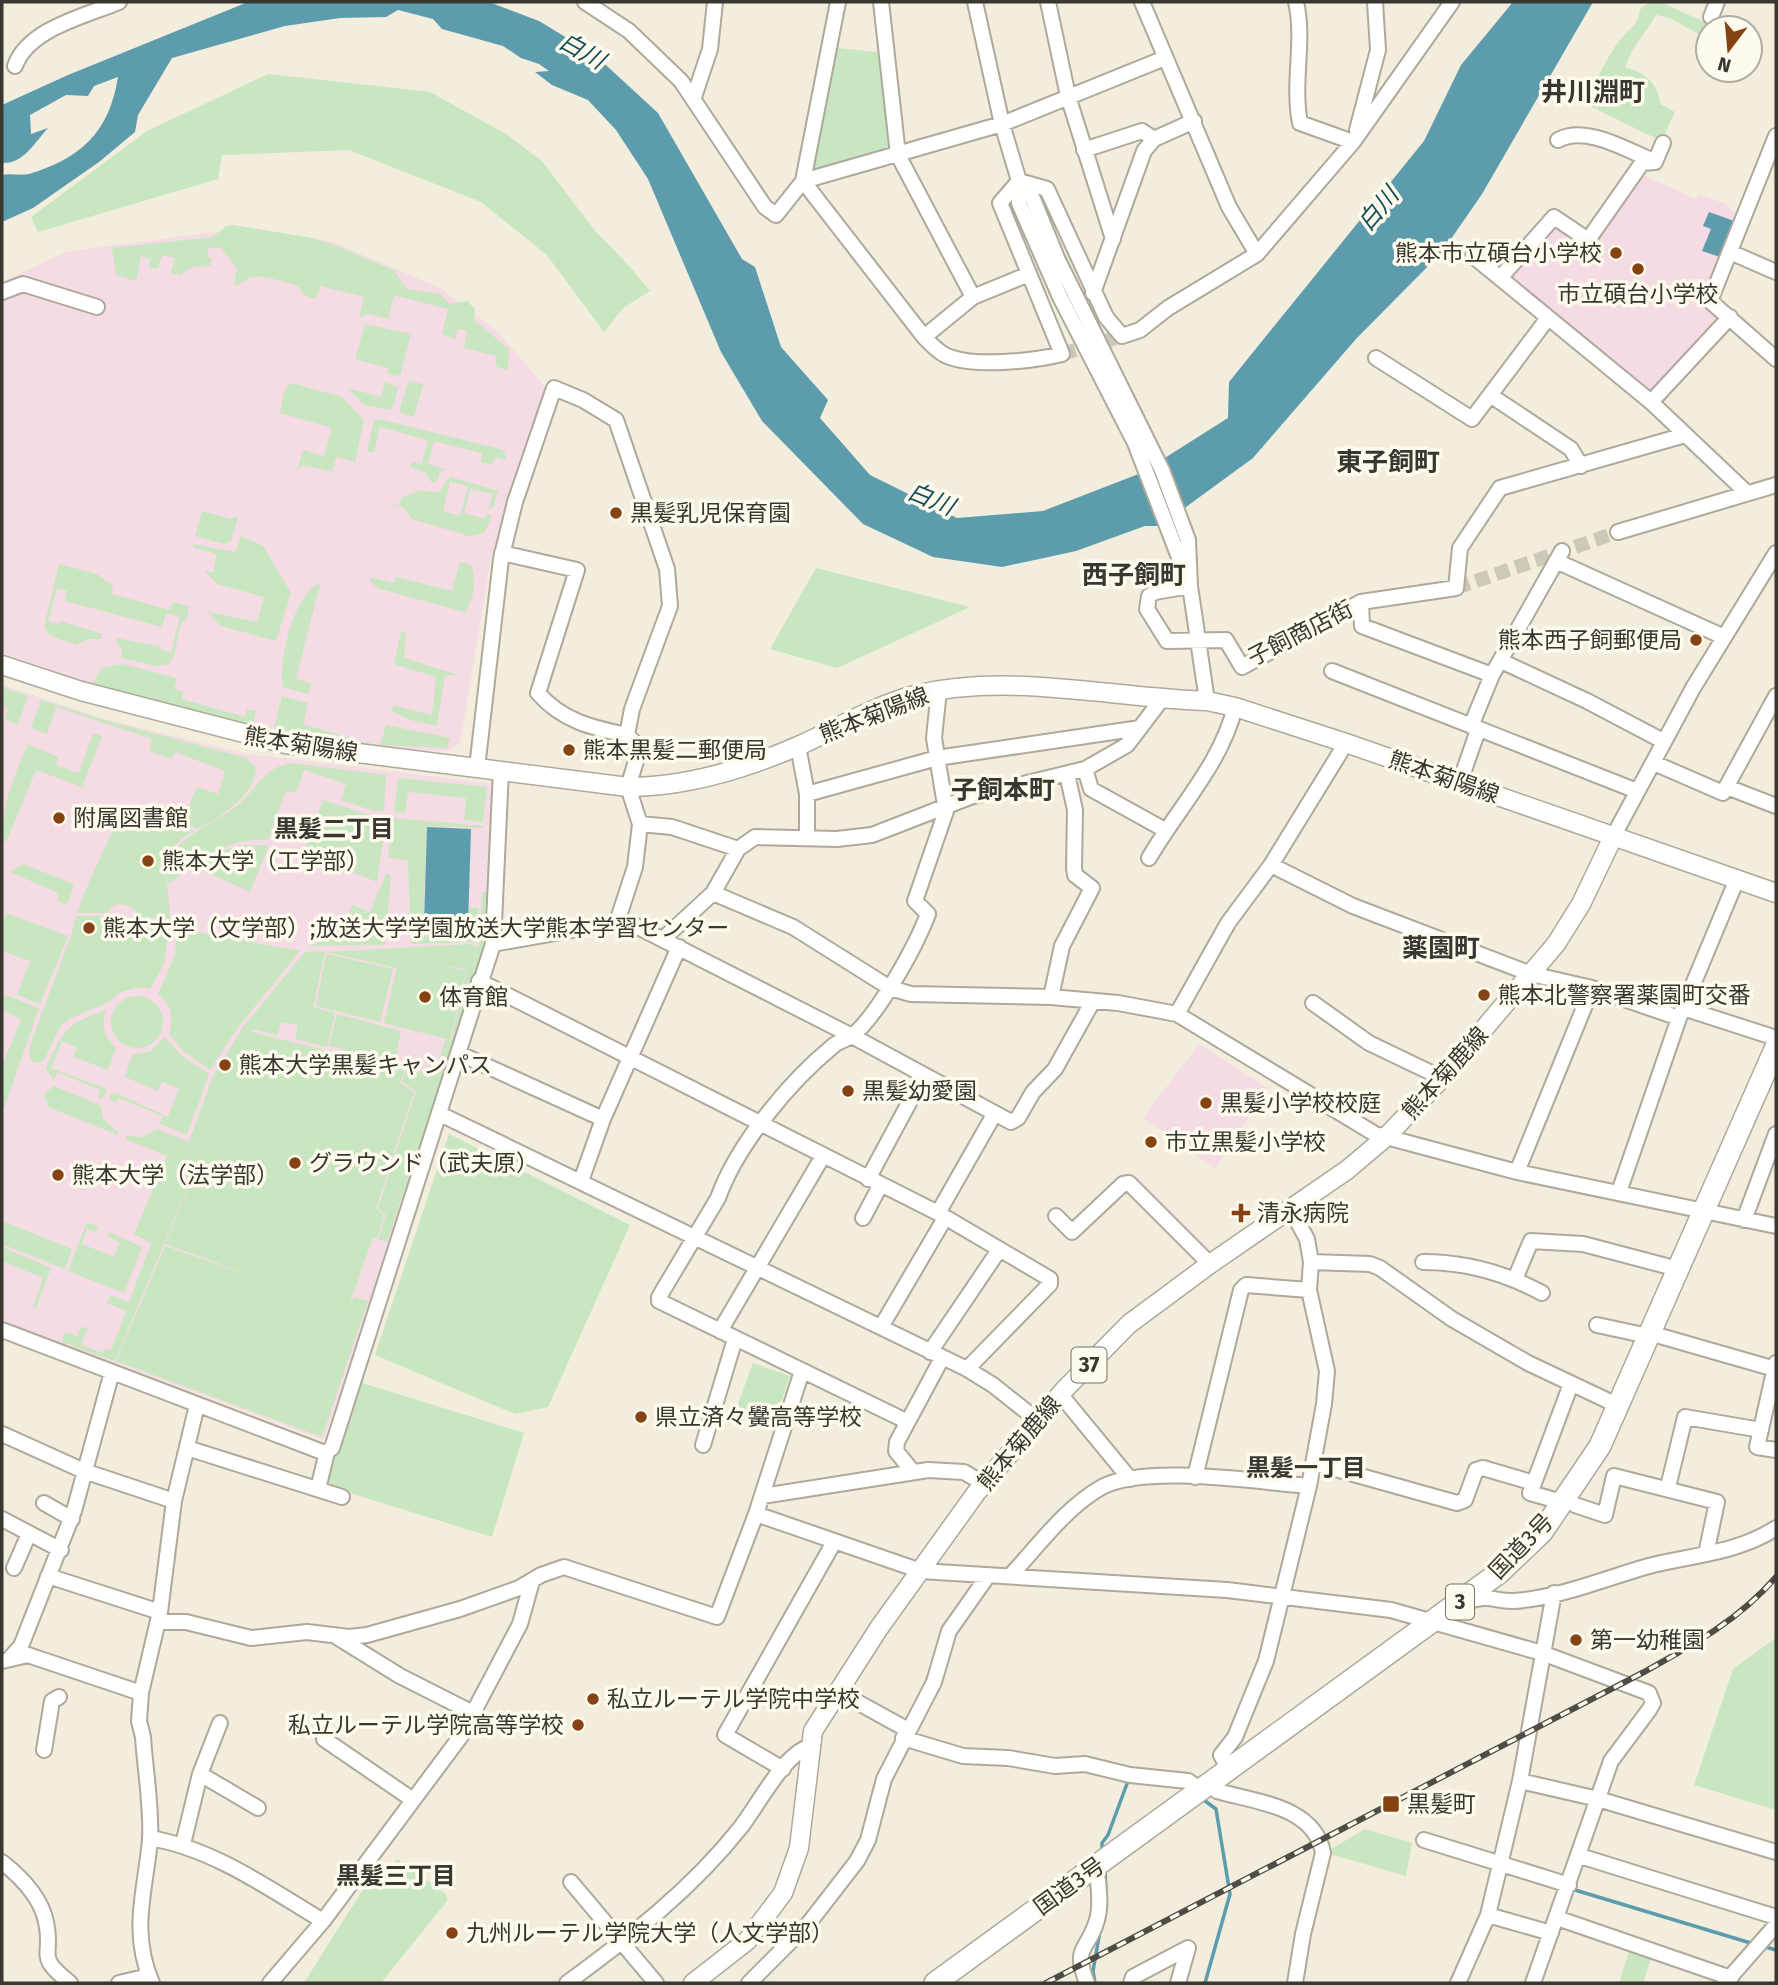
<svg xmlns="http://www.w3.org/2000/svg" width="1778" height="1985" viewBox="0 0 1778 1985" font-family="'Fira Sans','Noto Sans JP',sans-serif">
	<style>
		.education { fill: #f5dbe4 }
		.green { fill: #c8e6bf; fill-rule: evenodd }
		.water { fill: #5c9cac }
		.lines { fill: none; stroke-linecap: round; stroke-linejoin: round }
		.stream { stroke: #5c9cac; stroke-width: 3.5 }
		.minor-tunnel { stroke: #cdc9ba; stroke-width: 14; stroke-dasharray: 14 7; stroke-linecap: butt }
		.minor-casing { stroke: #aea99a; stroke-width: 18 }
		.major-casing { stroke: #aea99a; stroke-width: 21 }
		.highway-casing { stroke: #aea99a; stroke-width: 24 }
		.minor { stroke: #fff; stroke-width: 14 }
		.major { stroke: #fff; stroke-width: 18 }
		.highway { stroke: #fff; stroke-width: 21 }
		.rail-casing { stroke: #4e4c44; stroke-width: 6 }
		.rail { stroke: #fefaed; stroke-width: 3.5; stroke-dasharray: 10; stroke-linecap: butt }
		.poi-dot { fill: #854213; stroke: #fefaed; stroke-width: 2.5 }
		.labels { text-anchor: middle; stroke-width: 7; stroke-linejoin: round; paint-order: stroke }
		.shield { fill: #fefaed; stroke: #747269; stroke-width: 2 }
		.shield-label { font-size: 21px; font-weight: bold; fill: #393730 }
		.poi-label { font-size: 23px; fill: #393730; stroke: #fefaed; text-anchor: start }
		.street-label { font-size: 23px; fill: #393730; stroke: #fefaed }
		.water-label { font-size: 24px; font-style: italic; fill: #164e5a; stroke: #fefaed }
		.neighbourhood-label { font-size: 24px; font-weight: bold; fill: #393730; stroke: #fefaed }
		.quarter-label { font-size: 26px; font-weight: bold; fill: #393730; stroke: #fefaed }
	</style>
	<rect width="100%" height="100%" fill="#f2eddd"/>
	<path class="education" d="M1638,173L1696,199L1698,194L1729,205L1728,209L1741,214L1721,265L1702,299L1721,315V321L1651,394L1504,275L1553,222L1579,238Z
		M213,232L330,241L440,288L497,331L545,387L491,559L460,743L447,751L388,749L279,732L92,684L2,653V282L66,252Z
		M2,685L104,719L247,754L495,784L488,943L324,1440L2,1321Z
		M1199,1044L1268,1088L1215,1169L1143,1118Z"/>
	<path class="green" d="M1651,2H1660L1709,24L1704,37L1670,18L1656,15C1645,34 1632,46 1625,67C1644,73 1658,82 1660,104L1675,112L1663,138L1657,139L1582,102C1597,83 1605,59 1620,40C1632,25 1635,30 1641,8Z
		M830,47L884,53L898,155L803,181Z
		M268,74L430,92L506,134L541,160L596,232L632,269L650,291L623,308L604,332L547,255L481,202L349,150L222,155L218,179L38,232L31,217L147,131Z
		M233,225L313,238L334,245L393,270L407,289L440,294L450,304L467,301L475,309L474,320L509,349L508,370L495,366L497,356L464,348L467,331L458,329L455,339L442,334L448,309L394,295L388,319L368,314L359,318L364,297L320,286L316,299L303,295L298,286C278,282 254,267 238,286L234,284L237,268L221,248H209L207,257L212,258L210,266L192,267L180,275L171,273L175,258L162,255L158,269L149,267L150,259L141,256L136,281L116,275L112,248L213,237L226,226Z
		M365,324L411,334L400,376L387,374L388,368L355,359Z
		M408,381L423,384L414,417L401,413L400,409Z
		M385,382L398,387L393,407L389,410L364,405L348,388L381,397Z
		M292,383L342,397L364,420L355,462L336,457L332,471L351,476L303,465L297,471L303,450L324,456L332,428L280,413L285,388Z
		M379,419L504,450L506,460L495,457L493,465L481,462L482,453L434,441L428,464L445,469L440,472L437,482H431L426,473L410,467L412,462L422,464L428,440L380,427L374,453L367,451L374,421Z
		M451,477L498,491L494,506L488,510L493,494L470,489L464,513L485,519L487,514L492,516L484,533L466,537V535L412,519L404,508L360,497L399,506L402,497L419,491L440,492L446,481ZM450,482L468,486L460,516L443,511Z
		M202,511L231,519L238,517L231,541L224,544L195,536Z
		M241,536L263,546L291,593L276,641L221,626L207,612L257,622L264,597L217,584L205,571L213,572L217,554L193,547V544L235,552Z
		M460,562L470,564C478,575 474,603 464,612L377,588L370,581V577L394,583L396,577L452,591Z
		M59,564L97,574L113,586L112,594L170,610L173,602L189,606L187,620L181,622L174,656L169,664L157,666L121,658L122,650L116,643L117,638L162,647L161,650L171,653L180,616L166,613L162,627L65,601L67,591L57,588L48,621L59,624L60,621L102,634L101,639H87L76,645L51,636L44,627Z
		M816,568L970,607L837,668L770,649Z
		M318,584H320L296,679L311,683L308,694L283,687C278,661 294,595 318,584Z
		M401,631L406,633L404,658L461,676L445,675L437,726L410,720L392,711L393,705L432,715L436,677L394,664Z
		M122,664L177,678L174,689L183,692L182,699L245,717L247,709L256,711L253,725L92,684L102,668Z
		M2,687L28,696L18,724L5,720L8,708L2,706Z
		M282,696L308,703L303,724L378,746L274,729Z
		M41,700L104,720L247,758L256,768C255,795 220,818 198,829L181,823L197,787L218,794L225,771L175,752L171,759L149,751L152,739L56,707L47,734L31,728Z
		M386,725L450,738L447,748L380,745Z
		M93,733L102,736L82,787L36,770L6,842L3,841C0,808 15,773 28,744L58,757L56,765L79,773Z
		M291,763L386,775L384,811H374L341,800L346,784L304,770L296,793L286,791L268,840C223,838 203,859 168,884C165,874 167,862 173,853C188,831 218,822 238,805C259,787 261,769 291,763Z
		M398,778L487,787L483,822L464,820L466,798L408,792L405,813L394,812Z
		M323,800L386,820L377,882L303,852Z
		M125,804L195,831C151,852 170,881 170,919L137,917L135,910C124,902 114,901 107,913H77C90,875 109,841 125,804Z
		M392,818L483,826L482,828L427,826L423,923L416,924L417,936L452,937L453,926H469V907L479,908L477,942L411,944L408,861L388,857Z
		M244,845H269L250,892L200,869L220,851Z
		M23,864L74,884L67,905L57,901L59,896L56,892L10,872Z
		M386,874L391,875L385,945L306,946C330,941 344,929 352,905L370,912Z
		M482,892H490L487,943L387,1242L378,1239L386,1215L378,1208L416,1091L402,1082L405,1070L418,1073L440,1059L445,1040L451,1041L467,970L422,960L466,971L450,1040L384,1023L397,968L326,952L471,944L479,947Z
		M6,913L68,936L40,1004L17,995L30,961L2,951V923Z
		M76,916H107L110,929L122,934L132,931L137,920L170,924L164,964L150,989L138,987L121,992L107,1003L69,1019L60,1027L45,1058L40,1063L33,1062L29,1055L30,1045L72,933Z
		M177,928L300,951L238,1027L210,1070L183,1051L169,1034C174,1017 172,1005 158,994L175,955Z
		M325,951L313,1007L335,1013L327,1047L295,1039L298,1025L282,1022L277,1035L253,1029L252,1032L404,1070L400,1083L414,1092L376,1208L384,1216L377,1238L373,1237L348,1309L354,1297L368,1301L322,1437L116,1361L165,1246L288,1288L165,1244L225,1097L115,1361L62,1342L65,1332L77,1336L81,1327L87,1328L81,1345L103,1353L105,1349L111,1350L126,1311L107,1303L110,1295L129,1302L151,1243L134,1234L167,1156L125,1139L127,1136L142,1137L157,1129L189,1142L213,1076L243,1027L305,952Z
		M326,954L393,969L380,1022L316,1006Z
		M3,994L39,1008L2,1114V1066L21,1019L2,1010Z
		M111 1022a26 26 0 1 1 52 0a26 26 0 1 1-52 0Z
		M107,1010C100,1024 104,1038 116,1048L108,1070L74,1057L77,1047L62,1041L51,1068L105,1088L107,1092L101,1099L98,1097L100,1090L57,1072L54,1080L46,1068C62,1031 67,1023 107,1010Z
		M337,1014L401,1031L395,1062L329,1046Z
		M165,1037L183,1057L209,1074L187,1135L160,1124L163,1116L118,1098L116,1104L109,1099L111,1094L116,1093L168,1117L179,1088L162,1082L158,1091L125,1077L132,1055L151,1051Z
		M54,1086L100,1105L103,1119L119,1133L118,1135L48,1107L44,1094Z
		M449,1134L630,1225L548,1407L515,1414L375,1355Z
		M2,1215V1221L72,1249L65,1269L2,1244Z
		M87,1222L98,1227L96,1232L87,1229L82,1244L114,1257L120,1242L108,1237L109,1232L142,1247L124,1293L68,1271Z
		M2,1247L51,1268L36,1308L33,1306L43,1278L2,1261Z
		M753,1363L790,1376L774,1423L736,1409Z
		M353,1380L524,1433L492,1537L321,1484Z
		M1776,1638V1810L1694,1785L1733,1669Z
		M1365,1829L1412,1843L1406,1876L1330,1854L1331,1849Z
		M397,1859L447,1895V1901L381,1983H304L365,1886L378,1881Z
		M1630,1948L1652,1955L1643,1983H1619Z"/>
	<path class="water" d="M248,2H489L539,21L595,55L658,113L742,259L755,267L781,347L828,400L820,418L870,475L957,518L1043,511L1141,473L1228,418L1229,382L1424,141L1461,65L1513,2H1593L1482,194L1442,252L1356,339L1253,458L1160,526H1145L1076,551L1002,567L933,557L863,524L762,421L721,352L648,179L616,130L588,100L552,85L535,72L549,71L539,64L521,58L503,46L442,29L433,19L398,10L386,17L340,18L285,26L172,58L138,115L135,132L99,162L33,208L2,222V175C11,173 20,176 29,174C81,158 109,133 118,77L94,86L88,96L66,95L30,115L31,134L48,128C34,143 24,164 2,163V105L68,75Z
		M1709,212L1734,221L1720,257L1702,251L1711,229L1703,226Z
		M427,827L471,829L468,925L424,923Z"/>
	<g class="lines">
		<path class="stream" d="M1201,1798L1216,1809L1230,1894L1205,1983
			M1102,1850V1843L1108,1835L1128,1781
			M1105,1868L1106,1895
			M1575,1890L1754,1944
			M1762,1946L1776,1950
			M1095,1983L1093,1971L1100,1931"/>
		<path class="minor-tunnel" d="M1062,354L1122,336
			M1456,588L1618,532"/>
		<defs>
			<path id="minor" d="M585,2L629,31L681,81L765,207L776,215L803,181L838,2
				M881,2L898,155L973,297
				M975,2L1002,124L1019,181V203L1060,297L1135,443L1190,586L1155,592L1149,596L1147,609L1167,641L1226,640L1242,667L1361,602L1456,588L1460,548L1500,488L1685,435
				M1048,2L1068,96L1113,239
				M1142,2L1229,207L1257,254
				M1296,2C1305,41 1292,83 1300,123L1353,142
				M1711,17L1717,2
				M15,66C28,29 85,16 119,2
				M694,97L710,49L715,2
				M1357,130L1378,50L1375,2
				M1776,136L1710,301L1776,359
				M1558,140C1587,125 1626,150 1654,161
				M1663,143L1655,162L1642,163L1588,240L1554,217L1500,278L1651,402L1747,493
				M1084,150L1142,131L1154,139
				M803,181L924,337C930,343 937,351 945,355C971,368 1034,361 1062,354L1000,203L1019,181
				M803,181L1002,124L1165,58
				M1019,181L1047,189L1106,317L1122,336L1140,330L1168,308L1257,254L1353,142L1452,2
				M1019,181L1033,199L1057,258L1162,470L1188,540L1190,586L1207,701
				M1730,252L1776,272
				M1473,256L1500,278
				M2,292L23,284L97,307
				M1093,293L1144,151L1154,139L1194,121
				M924,337L973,297L1029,274
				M1376,358L1472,419L1548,318
				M1490,395L1571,449L1581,466
				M1651,402L1730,317
				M1618,532L1776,485
				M502,553L577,570L538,693C562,721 593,728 627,735
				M1556,561L1724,637
				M1361,602L1362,626L1492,675
				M1501,661L1587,701L1663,741
				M1332,671L1637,791
				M1471,726L1492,675L1562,551
				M798,746L807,794V838
				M1654,763L1723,793L1776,696
				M477,768L501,559L515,502L554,388L583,400L616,420L667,569L670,606L632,709L627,735L640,748L628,787L640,824L635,867L617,922
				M1085,769L1091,789L1165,830
				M1460,782L1478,730
				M1727,787L1776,806
				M807,794L937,758L1140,728
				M640,824L672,827L738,849
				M1613,837L1693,688L1776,553
				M1149,858C1178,808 1221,764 1235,707
				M1271,865L1353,906L1531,974L1592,988L1679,1018
				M713,893L793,927L890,988L911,994L1051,997L1118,1003L1177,1014L1375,1134L1517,1172L1776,1226
				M663,939L713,893L738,849L755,837L837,839L872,835L970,797L1085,769L1127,745L1162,699
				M493,944L617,922L634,925L852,1036L1011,1122L1018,1118L1033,1092L1055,1069L1093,1001
				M479,981L938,1213L1050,1279V1284L967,1369
				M1051,997L1062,946L1092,888L1075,875L1074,868L1075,810L1067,774
				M1313,1003L1369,1043L1442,1078
				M1683,1008L1776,1038
				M1177,1014L1228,923L1271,865L1346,743
				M458,1053L603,1119
				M440,1114L967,1369L993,1385L1037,1420
				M1517,1172L1592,988
				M868,1179L924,1075
				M581,1181L603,1119L679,947
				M1619,1192L1679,1018L1737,879
				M938,1213L995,1113
				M1056,1216L1072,1232L1123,1184L1129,1183L1210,1264
				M863,1218L880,1186
				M1744,1220L1776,1134
				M1311,1262L1370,1264L1380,1268L1452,1319L1528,1363L1619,1406
				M1423,1262C1465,1262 1505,1273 1542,1293
				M1515,1279L1531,1241L1583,1244L1678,1269
				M1597,1325L1648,1336
				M881,1327L945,1218
				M2,1330L325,1453L332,1448L493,944L501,770
				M720,1331L823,1156
				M1660,1336L1775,1369
				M930,1352L999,1250
				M1776,1363L1757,1447L1776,1450
				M1060,1394L1130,1479
				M906,1421L659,1301V1297L718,1198C737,1145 789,1082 833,1046C838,1041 846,1040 852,1036C878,1015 916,946 928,914L915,901L946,811L934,738L939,690
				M2,1434L84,1471L174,1501
				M703,1445L735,1339
				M187,1448L342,1497
				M1314,1463L1457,1503L1465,1500L1476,1470L1483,1468L1534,1483L1530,1493L1562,1502
				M913,1472L896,1451L897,1442L942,1358
				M1195,1477L1241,1290L1246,1285L1309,1290
				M1534,1483L1571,1384
				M1668,1487L1685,1417L1761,1430
				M318,1489L327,1452
				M762,1496L928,1470L964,1472L984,1484
				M44,1503L72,1519
				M1575,1505L1605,1515L1614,1476L1717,1502L1706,1554
				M756,1514L921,1571L1227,1590L1391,1610L1542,1653L1649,1693L1653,1703L1649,1710L1611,1761L1533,1983
				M2,1519L61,1550
				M14,1568L28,1536
				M48,1576L160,1612
				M1010,1576C1038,1546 1066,1507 1102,1487C1146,1464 1258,1482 1309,1486
				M1468,1601C1492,1594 1495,1602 1514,1601C1559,1598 1606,1578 1649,1566C1692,1555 1738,1553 1776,1528
				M158,1622H186L251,1638L307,1632L349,1637L367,1635L460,1609L519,1588L541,1575L564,1567L717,1617L756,1514L802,1371
				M337,1637L400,1676L473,1713
				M11,1657L21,1646L74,1511L112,1372
				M2,1661L28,1655L141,1693
				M837,1691L908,1730
				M903,1738L963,1756L1008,1758L1055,1766L1085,1764L1130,1775L1188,1781L1202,1790
				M324,1739L413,1800
				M44,1750L52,1701L59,1697
				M783,1769L725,1735L834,1542
				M1230,1772L1221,1755L1235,1737L1266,1661L1309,1486L1324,1404L1327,1371L1309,1290L1311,1262L1307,1239L1290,1208
				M200,1774L258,1808
				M1520,1781L1598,1799L1776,1852
				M1217,1791C1255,1802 1315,1806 1323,1853L1303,1934L1295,1983
				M150,1838C214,1849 268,1888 323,1921
				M1424,1840L1569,1885
				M183,1844L200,1774L220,1723
				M1580,1856L1776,1917
				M2,1862C21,1877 41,1897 46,1922C54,1958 34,1954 70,1983
				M571,1882L656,1983
				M1488,1915L1551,1933
				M1557,1918L1731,1978
				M119,1983L149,1976
				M152,1983C130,1931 145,1893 150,1840C152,1807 145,1770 143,1737L139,1721L141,1693L160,1612L174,1501L197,1405
				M270,1983L323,1921L461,1736L520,1624L532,1581
				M567,1983C631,1936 691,1890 741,1827C758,1805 784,1754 809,1747
				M749,1983L809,1923L857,1861L868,1840L884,1779L934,1682L949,1631L987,1577
				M1087,1983C1072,1945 1088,1952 1097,1920C1101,1907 1099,1893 1098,1880
				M1131,1983L1133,1977L1188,1948L1178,1983
				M1458,1983L1488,1915L1520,1781L1554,1593
				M1725,1983L1776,1925"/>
			<path id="major" d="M2,665L81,691L286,744L628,787C685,787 745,769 798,746C837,729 873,706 915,695C1009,672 1112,698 1207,701L1235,707L1346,743L1776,893
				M693,1983L747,1941L783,1893L799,1848L813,1731L879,1628L976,1493L1065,1389L1129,1324L1210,1264L1347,1170L1386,1137L1442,1078L1556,944L1581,904L1613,837"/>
			<path id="highway" d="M935,1983L1456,1604L1500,1572L1542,1532L1600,1446L1776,1047"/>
		</defs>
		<use href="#minor" class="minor-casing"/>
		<use href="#major" class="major-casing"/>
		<use href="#highway" class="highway-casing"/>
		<use href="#minor" class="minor"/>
		<use href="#major" class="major"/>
		<use href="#highway" class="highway"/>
		<defs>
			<path id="rail" d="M1046,1983L1644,1672C1693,1645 1739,1620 1776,1577"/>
		</defs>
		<use href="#rail" class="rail-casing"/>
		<use href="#rail" class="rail"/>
	</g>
	<g class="poi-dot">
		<circle cx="1616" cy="253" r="7"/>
		<circle cx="1638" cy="269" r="7"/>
		<circle cx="616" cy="513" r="7"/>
		<circle cx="1696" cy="640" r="7"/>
		<circle cx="569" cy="750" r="7"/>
		<circle cx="59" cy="818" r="7"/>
		<circle cx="148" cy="861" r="7"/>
		<circle cx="89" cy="928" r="7"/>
		<circle cx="1484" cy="995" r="7"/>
		<circle cx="425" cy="997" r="7"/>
		<circle cx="225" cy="1065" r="7"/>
		<circle cx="848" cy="1091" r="7"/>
		<circle cx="1206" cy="1103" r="7"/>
		<circle cx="1151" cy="1142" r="7"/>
		<circle cx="295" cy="1163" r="7"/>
		<circle cx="58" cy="1175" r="7"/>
		<path d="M1237.5 1202.5h7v7h7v7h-7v7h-7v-7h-7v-7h7z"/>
		<circle cx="641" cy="1417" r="7"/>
		<circle cx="1576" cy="1640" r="7"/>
		<circle cx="593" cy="1699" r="7"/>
		<circle cx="578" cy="1725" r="7"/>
		<rect x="1382" y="1795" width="18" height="18" rx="3.5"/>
		<circle cx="452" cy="1933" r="7"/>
	</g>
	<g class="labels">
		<g class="shield">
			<rect x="1071.5" y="1347.5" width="35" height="35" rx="5"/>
			<rect x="1446" y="1584.5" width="28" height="35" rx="5"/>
		</g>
		<g class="shield-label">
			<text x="1089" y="1372">37</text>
			<text x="1460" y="1609">3</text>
		</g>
		<g class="poi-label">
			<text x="1602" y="261" text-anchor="end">熊本市立碩台小学校</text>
			<text x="1638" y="302" text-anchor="middle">市立碩台小学校</text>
			<text x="630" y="521">黒髪乳児保育園</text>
			<text x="1682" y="648" text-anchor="end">熊本西子飼郵便局</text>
			<text x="583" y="758">熊本黒髪二郵便局</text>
			<text x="73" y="826">附属図書館</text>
			<text x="162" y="869">熊本大学（工学部）</text>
			<text x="103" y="936">熊本大学（文学部）;放送大学学園放送大学熊本学習センター</text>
			<text x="1498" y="1003">熊本北警察署薬園町交番</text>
			<text x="439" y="1005">体育館</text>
			<text x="239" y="1073">熊本大学黒髪キャンパス</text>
			<text x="862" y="1099">黒髪幼愛園</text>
			<text x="1220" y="1111">黒髪小学校校庭</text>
			<text x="1165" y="1150">市立黒髪小学校</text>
			<text x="309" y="1171">グラウンド（武夫原）</text>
			<text x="72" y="1183">熊本大学（法学部）</text>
			<text x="1257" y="1221">清永病院</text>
			<text x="655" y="1425">県立済々黌高等学校</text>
			<text x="1590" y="1648">第一幼稚園</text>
			<text x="607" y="1707">私立ルーテル学院中学校</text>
			<text x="564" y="1733" text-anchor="end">私立ルーテル学院高等学校</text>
			<text x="1407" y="1812">黒髪町</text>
			<text x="466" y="1941">九州ルーテル学院大学（人文学部）</text>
		</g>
		<g class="street-label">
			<text transform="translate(1300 633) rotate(-27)" y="8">子飼商店街</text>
			<text transform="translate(874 715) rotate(-21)" y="8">熊本菊陽線</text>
			<text transform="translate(301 744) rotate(9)" y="8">熊本菊陽線</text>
			<text transform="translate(1444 777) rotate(19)" y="8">熊本菊陽線</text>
			<text transform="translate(1445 1073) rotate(-48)" y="8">熊本菊鹿線</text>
			<text transform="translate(1019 1443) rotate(-50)" y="8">熊本菊鹿線</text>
			<text transform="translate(1521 1546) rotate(-46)" y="8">国道3号</text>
			<text transform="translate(1069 1886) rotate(-36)" y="8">国道3号</text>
		</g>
		<g class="water-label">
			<text transform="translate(582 51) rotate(29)" y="8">白川</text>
			<text transform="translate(1378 209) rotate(-50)" y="8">白川</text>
			<text transform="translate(931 499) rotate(22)" y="8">白川</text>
		</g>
		<g class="neighbourhood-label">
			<text x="334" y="837">黒髪二丁目</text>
			<text x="1306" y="1476">黒髪一丁目</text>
			<text x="396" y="1884">黒髪三丁目</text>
		</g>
		<g class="quarter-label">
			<text x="1593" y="101">井川淵町</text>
			<text x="1388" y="471">東子飼町</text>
			<text x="1134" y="584">西子飼町</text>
			<text x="1003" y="799">子飼本町</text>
			<text x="1441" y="957">薬園町</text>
		</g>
	</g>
	<rect width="1778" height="1985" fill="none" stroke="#393730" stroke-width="7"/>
	<g transform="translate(1729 49) rotate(196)"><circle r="33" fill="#fefaed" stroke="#afaca1" stroke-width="2"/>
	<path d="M0-5L12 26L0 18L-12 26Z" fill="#854213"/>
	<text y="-10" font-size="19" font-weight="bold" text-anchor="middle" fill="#393730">N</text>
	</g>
</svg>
